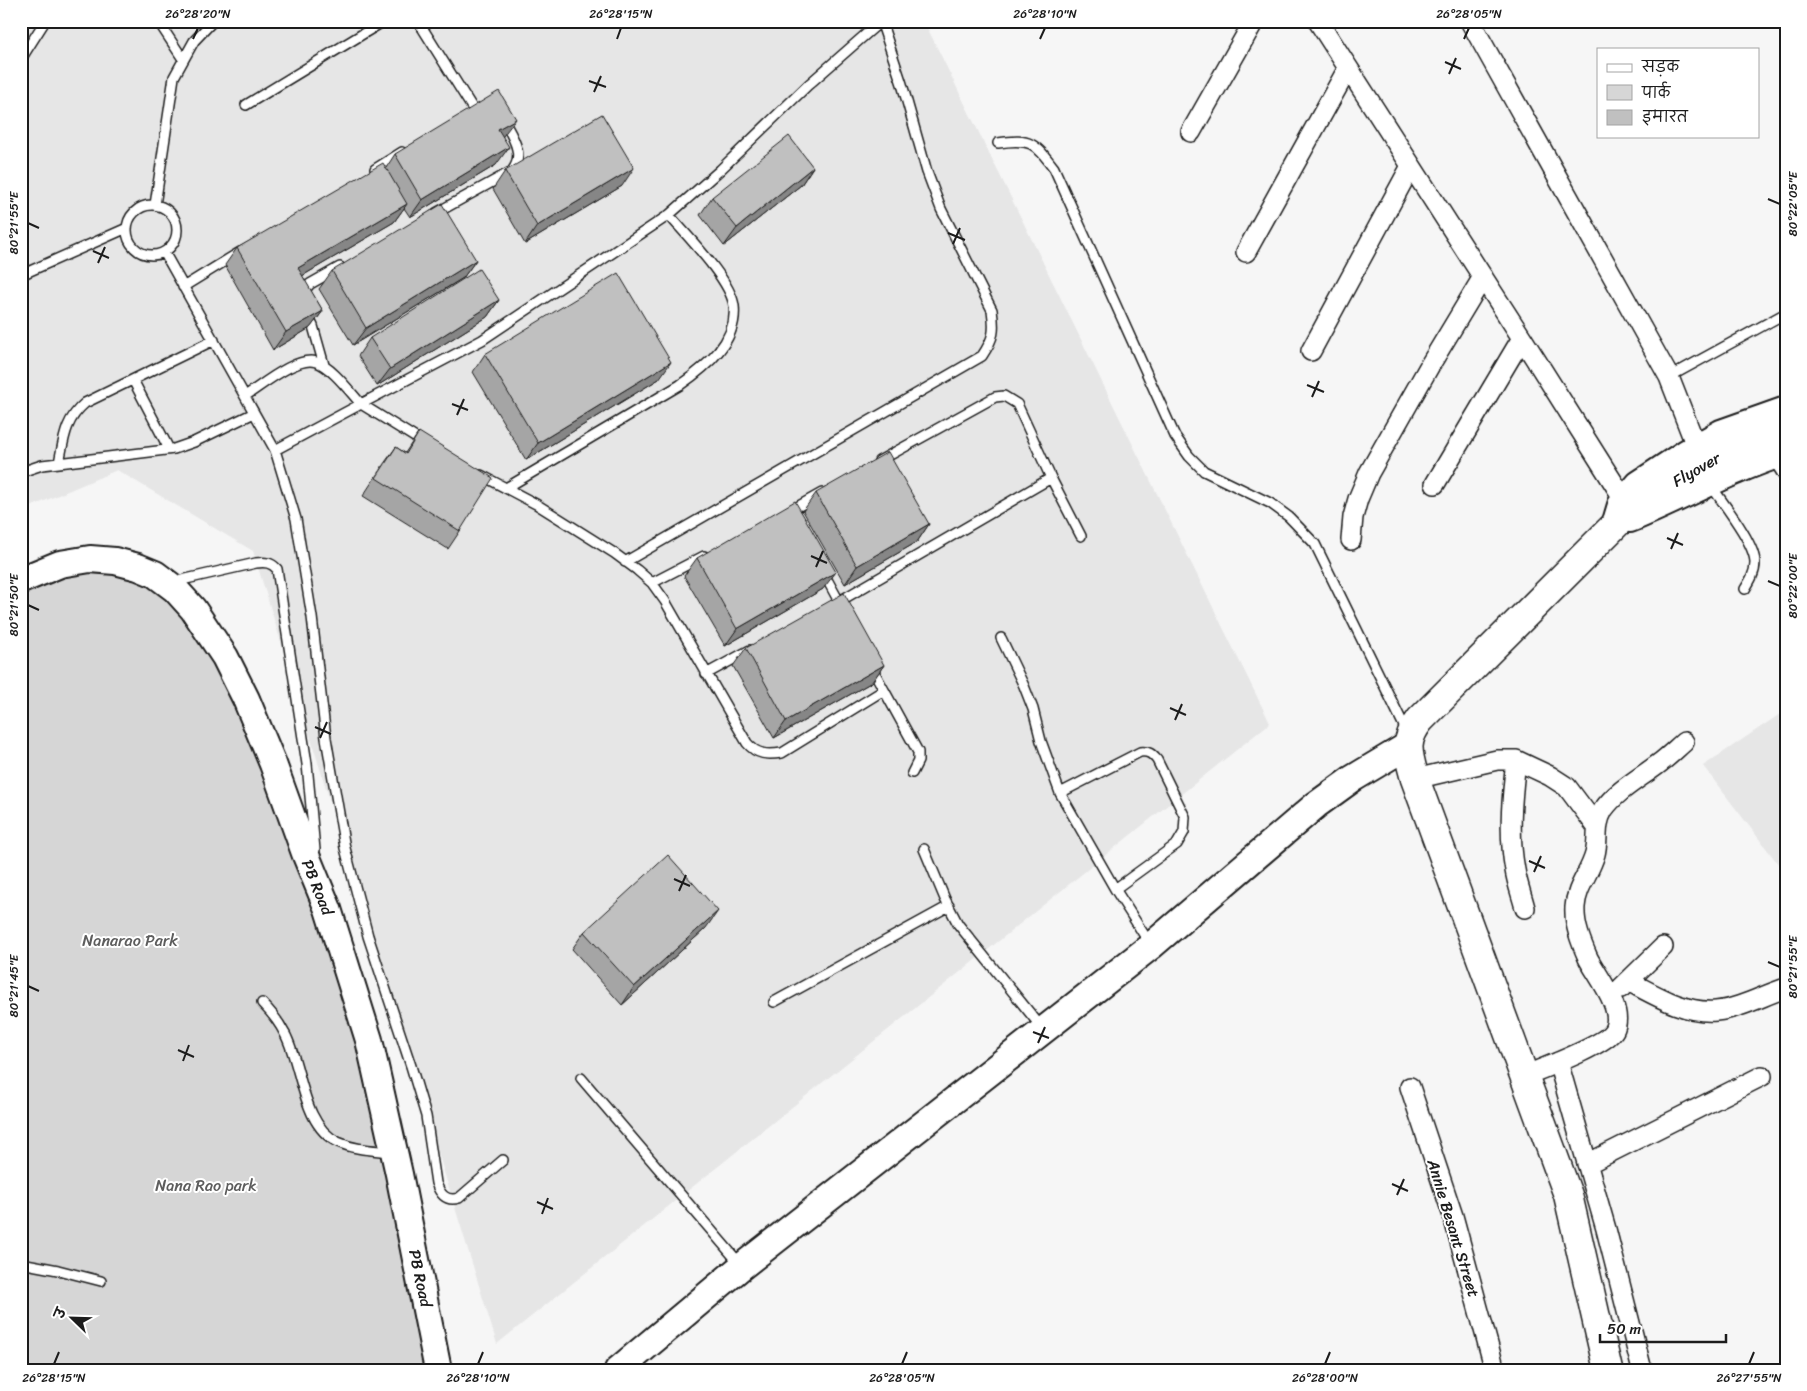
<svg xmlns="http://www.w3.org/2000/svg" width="1807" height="1391" viewBox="0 0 1807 1391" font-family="Sriracha,'Playpen Sans Deva',sans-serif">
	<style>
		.built { fill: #e6e6e6 }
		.green { fill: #d6d6d6; stroke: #797979 }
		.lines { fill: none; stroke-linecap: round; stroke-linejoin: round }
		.lane-casing { stroke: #1c1c1c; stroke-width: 12 }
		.street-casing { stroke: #1c1c1c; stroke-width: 22 }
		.secondary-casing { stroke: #1c1c1c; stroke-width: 30 }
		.primary-casing { stroke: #1c1c1c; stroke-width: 31 }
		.lane { stroke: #fff; stroke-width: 9 }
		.street { stroke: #fff; stroke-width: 19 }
		.secondary { stroke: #fff; stroke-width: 26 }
		.primary { stroke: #fff; stroke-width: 28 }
		.wall { fill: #a5a5a5; stroke: #1c1c1c }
		.shaded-wall { fill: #868686; stroke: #1c1c1c }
		.building { fill: #c0c0c0; stroke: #1c1c1c }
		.ticks { fill: none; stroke: #1c1c1c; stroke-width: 2 }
		.labels { text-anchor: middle; stroke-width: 4; stroke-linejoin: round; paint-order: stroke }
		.street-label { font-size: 16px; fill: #1c1c1c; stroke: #fff }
		.park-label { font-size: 16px; fill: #5d5d5d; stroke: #fff }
		.neatline { fill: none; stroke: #1c1c1c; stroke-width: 2 }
		.ticks-label { font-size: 12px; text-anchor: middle; fill: #1c1c1c }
	</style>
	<rect width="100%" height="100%" fill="#f6f6f6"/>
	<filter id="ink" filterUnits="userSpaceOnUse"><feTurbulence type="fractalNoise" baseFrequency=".02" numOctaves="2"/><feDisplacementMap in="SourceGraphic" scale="10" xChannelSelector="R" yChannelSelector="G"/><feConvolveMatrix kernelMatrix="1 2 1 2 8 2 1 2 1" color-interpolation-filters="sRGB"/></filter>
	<g filter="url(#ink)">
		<path class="built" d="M21,21H924L1270,723L497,1344L253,551L117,470L21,511Z
			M1786,710V874L1703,766Z"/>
		<path class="green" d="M59,559L171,576L271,742L367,1031L424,1370H21V576Z"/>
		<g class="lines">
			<defs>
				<path id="lane" d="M158,21L183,59
					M418,21L473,109
					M21,59L45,21
					M246,105L384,21
					M998,143C1031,138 1035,143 1054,168L1175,436L1189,456L1204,471L1270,503L1289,517L1315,544L1407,732
					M375,169L402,152
					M155,205L174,77L194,41L213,21
					M127 230a25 25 0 1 1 50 0a25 25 0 1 1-50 0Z
					M436,213L512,171C526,154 511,135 503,119
					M164,252L275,450
					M21,275L127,228
					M183,287L240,252
					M302,294L310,284L340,267
					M308,316L313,326L324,365
					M1669,377L1786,313
					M133,380L169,449
					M245,396C261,386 298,355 316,362C332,367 350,392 361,404L482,340L669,215L720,170L808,85L881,21
					M424,443L361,404L275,450L296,519L312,617L326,738L345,848L368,936L411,1066L426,1116L436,1183C440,1194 446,1202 459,1198L503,1160
					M1773,459L1786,480
					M879,461L995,397L1004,396L1017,404L1051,478
					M59,463C64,438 65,420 85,403L214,340
					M21,472L42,465L174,449L194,442L254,413
					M481,475L536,504L614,553L637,570L652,583L665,601L747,743C757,755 767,755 782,753L884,690L871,666
					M1710,484C1722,502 1755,543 1755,563C1755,573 1750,581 1745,589
					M506,488L680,385C706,367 738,341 734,306C731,280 686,235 669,215
					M790,511L822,493
					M625,562L982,356C994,338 995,331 992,310L941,209L927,172L902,84L881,21
					M823,572L842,607
					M173,582L256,563C265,562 271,562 277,569L307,764L315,850
					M652,583L704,556
					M838,602L1051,478L1081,536
					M1001,638L1024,686L1033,709L1041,741L1060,793L1115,889L1150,944
					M706,674L750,650
					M884,690L918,752V761L912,773
					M1060,793L1140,752C1149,751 1152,754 1157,760L1185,817L1184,832L1177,844L1115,889
					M924,849L945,899L958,924L1042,1028
					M774,1002L949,906
					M262,1003C271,1012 279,1022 285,1034C302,1065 302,1126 338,1142C355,1150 373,1150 391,1152
					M581,1078L740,1264
					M21,1263L58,1270L101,1281"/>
				<path id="street" d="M1318,21L1522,338L1625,501
					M1470,21L1669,377L1696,446
					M1191,132L1254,21
					M1246,252L1348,68
					M1311,351L1411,166
					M1435,484L1522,338
					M1351,540L1353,517L1358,499L1369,473L1430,365L1483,277
					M1516,760C1512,796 1508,834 1515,870C1517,883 1522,896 1525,908
					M1415,779L1497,760H1516L1550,776L1567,787L1597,827
					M1628,981C1655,995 1685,1014 1716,1011C1739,1009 1762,996 1783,989
					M1621,988L1663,947
					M1558,1062L1606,1229L1642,1370
					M1524,1076C1541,1069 1606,1045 1614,1030C1625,1009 1597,976 1588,958C1581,942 1574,925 1575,907C1576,887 1590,873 1595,854C1599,839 1594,826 1603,810C1617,790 1642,777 1661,762C1669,756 1676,749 1684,742
					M1410,1087L1453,1216L1495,1370
					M1587,1164L1762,1076"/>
				<path id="secondary" d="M1630,519C1683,497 1732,469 1786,452
					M1615,525L1621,505L1639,484L1686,453L1721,433L1786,410
					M21,580L60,564L90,559L115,561L138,567L155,574L175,589L193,609L225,657L246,699L273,764L305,853L328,909L369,1040L399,1174L438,1370
					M618,1370L741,1267L1151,946L1316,805L1352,779L1407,746"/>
				<path id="primary" d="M1608,1370L1568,1195L1415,779C1408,753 1403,742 1420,720L1624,516L1701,462L1786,429"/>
			</defs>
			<use href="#lane" class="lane-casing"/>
			<use href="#street" class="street-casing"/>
			<use href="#secondary" class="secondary-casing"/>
			<use href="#primary" class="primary-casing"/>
			<use href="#lane" class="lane"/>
			<use href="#street" class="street"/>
			<use href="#secondary" class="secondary"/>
			<use href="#primary" class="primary"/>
		</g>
		<path class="wall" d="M503,136L496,165L410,217L404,208L394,222L302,276L323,311L310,328L273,350L225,265L237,248L386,168L395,154Z
			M813,167L801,185L724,246L700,215L712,197Z
			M505,171L622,186L525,244L493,189Z
			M476,260L463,278L353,345L319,289L332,271Z
			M499,300L487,317L377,386L358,356L370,338Z
			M485,354L659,379L526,460L473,372Z
			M419,432L460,531L448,549L363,496L383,465L396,447L405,453Z
			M816,493L929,524L917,542L845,584L803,511Z
			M697,558L823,589L725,646L684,576Z
			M746,648L884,665L872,682L774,738L733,666Z
			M706,928L622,1005L572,949L584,932Z"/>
		<path class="shaded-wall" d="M516,119L503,136L486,147L498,129Z
			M509,147L496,165L410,217L422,200Z
			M813,167L801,185L724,246L737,228Z
			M634,168L622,186L525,244L537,226Z
			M407,204L394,222L285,286L298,268Z
			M476,260L463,278L353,345L366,328Z
			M499,300L487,317L377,386L390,369Z
			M323,311L310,328L273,350L286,332Z
			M671,362L659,379L526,460L538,443Z
			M929,524L917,542L845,584L857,566Z
			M836,572L823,589L725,646L737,629Z
			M884,665L872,682L774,738L786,721Z
			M718,911L706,928L622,1005L634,987Z"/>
		<path class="building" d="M499,91L516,119L498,129L509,147L422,200L395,154Z
			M602,114L634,168L537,226L505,171Z
			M789,136L813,167L737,228L712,197Z
			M383,163L407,204L298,268L323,311L286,332L237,248Z
			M442,204L476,260L366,328L332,271Z
			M479,269L499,300L390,369L370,338Z
			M618,273L671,362L538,443L485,354Z
			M419,432L493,478L460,531L376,478L396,447L406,454Z
			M888,452L929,524L857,566L816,493Z
			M795,501L836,572L737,629L697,558Z
			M844,593L884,665L786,721L746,648Z
			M668,855L718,911L634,987L584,932Z"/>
	</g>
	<path class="ticks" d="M193,39L198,28M617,39L621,28M1040,39L1045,28M1464,39L1469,28M1445,62L1461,69M1449,74L1456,58M589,81L606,87M594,92L601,76M1768,199L1780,204M28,223L39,228M948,233L965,240M953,244L960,228M93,251L109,258M98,263L105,247M1307,385L1324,392M1312,397L1319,381M452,404L468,410M457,415L464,399M1667,538L1683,545M1671,549L1678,533M811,556L827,563M816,567L823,551M1768,581L1780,586M28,605L39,610M1170,708L1186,715M1175,720L1182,704M315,727L331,734M320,738L327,722M1529,861L1545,868M1534,872L1541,856M674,879L690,886M679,891L686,875M1768,962L1780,967M28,986L39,991M1033,1032L1049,1038M1038,1043L1045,1027M178,1050L194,1057M183,1061L189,1045M1392,1184L1408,1191M1397,1195L1404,1179M537,1202L553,1209M542,1214L548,1198M54,1364L59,1352M478,1364L483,1352M902,1364L907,1352M1325,1364L1330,1352M1749,1364L1754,1352"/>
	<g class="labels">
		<g class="street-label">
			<text transform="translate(1696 469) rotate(-30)" y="6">Flyover</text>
			<text transform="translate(318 887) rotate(68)" y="6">PB Road</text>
			<text transform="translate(1454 1228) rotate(73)" y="6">Annie Besant Street</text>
			<text transform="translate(421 1278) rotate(78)" y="6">PB Road</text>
		</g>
		<g class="park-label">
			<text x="130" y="946">Nanarao Park</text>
			<text x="206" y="1191">Nana Rao park</text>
		</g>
	</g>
	<rect width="1807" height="1391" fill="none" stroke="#fff" stroke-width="55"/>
	<rect x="1597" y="48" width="162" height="90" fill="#ffffff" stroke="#a4a4a4"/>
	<rect x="1607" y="64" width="25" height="8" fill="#ffffff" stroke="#a4a4a4"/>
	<text x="1642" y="72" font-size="15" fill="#1c1c1c">सड़क</text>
	<rect x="1607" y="85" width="25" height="15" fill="#d6d6d6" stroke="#a4a4a4"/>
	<text x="1642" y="98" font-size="15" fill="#1c1c1c">पार्क</text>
	<rect x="1607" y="110" width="25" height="15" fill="#c0c0c0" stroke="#a4a4a4"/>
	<text x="1642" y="122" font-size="15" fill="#1c1c1c">इमारत</text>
	<g transform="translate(72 1318) rotate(293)" stroke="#ffffff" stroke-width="4" paint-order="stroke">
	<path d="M0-4L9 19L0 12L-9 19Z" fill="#1c1c1c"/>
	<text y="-8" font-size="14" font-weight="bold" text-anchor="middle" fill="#1c1c1c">उ</text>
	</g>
	<path d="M1600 1334v8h126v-8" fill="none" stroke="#1c1c1c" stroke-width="2.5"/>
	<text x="1607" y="1334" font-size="15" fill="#1c1c1c" stroke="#ffffff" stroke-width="4" paint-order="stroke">50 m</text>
	<rect x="28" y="28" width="1752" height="1336" class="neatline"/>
	<g class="ticks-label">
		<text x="198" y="18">26°28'20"N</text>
		<text x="621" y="18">26°28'15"N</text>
		<text x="1045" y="18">26°28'10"N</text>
		<text x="1469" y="18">26°28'05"N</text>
		<text transform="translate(1793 204) rotate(-90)" y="4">80°22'05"E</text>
		<text transform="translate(14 223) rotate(-90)" y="4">80°21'55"E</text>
		<text transform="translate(1793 586) rotate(-90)" y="4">80°22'00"E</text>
		<text transform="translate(14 605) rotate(-90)" y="4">80°21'50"E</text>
		<text transform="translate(1793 967) rotate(-90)" y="4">80°21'55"E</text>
		<text transform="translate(14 986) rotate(-90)" y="4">80°21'45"E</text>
		<text x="54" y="1382">26°28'15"N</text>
		<text x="478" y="1382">26°28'10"N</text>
		<text x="902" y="1382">26°28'05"N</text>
		<text x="1325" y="1382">26°28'00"N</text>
		<text x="1749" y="1382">26°27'55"N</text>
	</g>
</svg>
